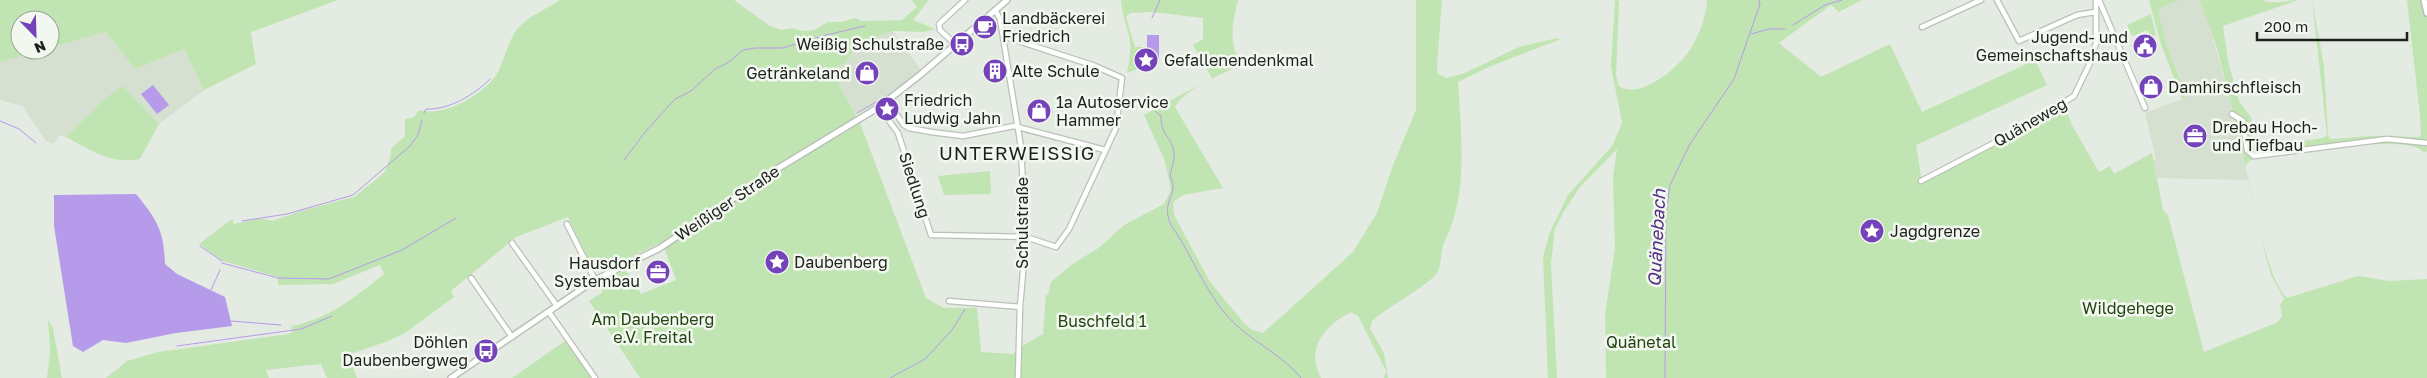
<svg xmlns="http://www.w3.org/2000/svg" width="2427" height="378" viewBox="0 0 2427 378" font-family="'Golos Text',sans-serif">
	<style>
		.built { fill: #d5e0d0 }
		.green { fill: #c1e5b2 }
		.water { fill: #b69bea }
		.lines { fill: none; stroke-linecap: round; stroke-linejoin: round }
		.stream { stroke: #b69bea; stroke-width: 1 }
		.minor-casing { stroke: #bac1b8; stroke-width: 7 }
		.tertiary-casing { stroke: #bac1b8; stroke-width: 8 }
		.minor { stroke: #fff; stroke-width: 4.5 }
		.tertiary { stroke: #fff; stroke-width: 5 }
		.labels { text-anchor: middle; stroke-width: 5; stroke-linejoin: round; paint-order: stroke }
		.poi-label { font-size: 16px; fill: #1e201d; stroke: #f2f8ef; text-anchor: start }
		.street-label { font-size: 16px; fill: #1e201d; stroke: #f2f8ef }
		.park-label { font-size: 16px; fill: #224310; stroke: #f2f8ef }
		.water-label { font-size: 18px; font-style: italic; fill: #542e88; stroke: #f2f8ef }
		.quarter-label { font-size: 19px; letter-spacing: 1px; fill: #1e201d; stroke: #f2f8ef }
	</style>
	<rect width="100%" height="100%" fill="#e4ebe2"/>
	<path class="built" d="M2179,0H2200L2206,14L2228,91L2248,180L2157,178L2153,160L2156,159L2145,113L2187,97L2167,47L2158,9Z
		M893,31L921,70L887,97L856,115L845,96L803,63Z
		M106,32L135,69L184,49L204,90L159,124L123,87L108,96L66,137L60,135L54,144L46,141L22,106L0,100V62L42,50H50V48Z"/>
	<path class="green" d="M0,0H338L251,32L256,64L204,90L184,49L135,69L106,32L50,48V20H20V50H42L0,62Z
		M560,0H734L770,26L781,30L793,28L802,31L814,30L828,22H841L855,18L861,21L902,20L917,7L912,0H929L913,20L935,29L924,32L893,31L873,38L853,51L845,63L831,71L860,123L926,298L944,308H977L981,352L1013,354L1022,346L1043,334L1046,295H1048L1051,282L1071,265L1100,247L1124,225L1164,204L1171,190L1165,161L1144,115L1212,78L1193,45L1203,39V18L1152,12L1130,13L1126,17L1135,47H1143L1138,69L1127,73C1129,61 1132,48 1129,36C1126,23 1122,14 1121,0H1238C1232,23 1228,45 1242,65C1224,72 1183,90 1175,107L1223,188L1183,195L1173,202L1174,215L1210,282L1244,323L1252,330L1263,333L1353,252L1377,213L1393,165L1416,110V0H1442L1437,66L1438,74L1446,78L1465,73L1519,47L1557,38L1561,39L1491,66L1458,82C1461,136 1469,193 1444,243C1440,252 1442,265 1437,273C1430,284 1385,309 1372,321L1370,329L1384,353L1388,378H1384L1386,371L1358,316L1351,312C1325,325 1305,349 1321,378H640L589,301L603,292L596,283L626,270L641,294L676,280L662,242L621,262L619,260L594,271L568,217L516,237L451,291L454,297L405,333L388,341L348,355L357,378H327L321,364L266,370L269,378H106L127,361L158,352L288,334L292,332L291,326C327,320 357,296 384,274L380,265L333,284L278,285V277L223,261L199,244L232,219L234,224L260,218L272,221L304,210L354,197L385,172L391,155V149L405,136V119L414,117L419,110C444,118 484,94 497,74C504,61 510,34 521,25C531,15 548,8 560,0Z
		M1615,0L1619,1L1616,76L1619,86C1639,100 1675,70 1687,54C1698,39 1706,18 1707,0H1862L1839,12L1831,5L1779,43L1821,77L1890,44L1922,112L2035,60L2047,85L1916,145L1922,182L2016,134L2064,106L2073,127L2099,172L2110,166L2114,174L2152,153L2163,210L2168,215L2204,352L2276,323L2282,317L2280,305L2284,299L2271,275L2266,258L2228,91L2217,48L2200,0H2263C2272,5 2288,0 2298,0L2223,26L2228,61L2239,101L2251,117L2253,145L2258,148L2323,138L2327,135L2312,0L2324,66L2328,135L2331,139L2370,136L2419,137L2421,134L2420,116L2407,0H2427V151L2424,153C2411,131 2278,156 2251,160L2246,164V169C2254,200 2266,278 2287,298L2358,276L2389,281L2427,279V378H1606L1605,314L1615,249L1613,177L1617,149L1580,187L1564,211L1555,229L1551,264L1557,378H1548L1543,257L1550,232L1568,195L1612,146L1622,123L1611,66Z
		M2149,0H2179L2158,9L2167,47L2187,97L2182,99L2161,44Z
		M2151,14L2156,36H2151L2147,30L2132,36L2127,25Z
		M123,86L159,124L140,159C111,165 91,150 66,137L108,96Z
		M990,171L991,194L944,195L938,176Z
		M48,320L53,328L62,378H47L50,351Z
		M565,341L593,378H512Z"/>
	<path class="water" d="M1147,35H1159V59L1147,61Z
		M153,85L169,105L157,114L141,94Z
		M136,194C157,220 164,230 165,264L177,274L225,297L232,326L176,333L126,343L103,340L83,352L73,346L54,226V195Z"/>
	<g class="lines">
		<path class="stream" d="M1152,18L1160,0
			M1793,25L1825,5L1842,0
			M1751,34L1769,29H1785
			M1155,111L1161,116C1161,136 1171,136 1174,152C1175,160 1171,169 1170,176C1180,195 1161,199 1170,223C1172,228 1177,233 1180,239C1197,267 1211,302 1236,325C1257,344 1283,356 1301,378
			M424,113L426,109C449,110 474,95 490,79
			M857,113L880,100
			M0,121L19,129L36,143
			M624,160L646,131L675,99L691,91L715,69L729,62L743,50L755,48H783L826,35L865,26
			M242,221L287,214L353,195L410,146L418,135L422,120
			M200,246L222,261
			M222,263L278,278L329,279L402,250L456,218
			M211,290L220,270
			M231,321L281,325
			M177,346L301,329L332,316
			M890,378L925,359L952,330L965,309
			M1665,378L1666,214L1670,185L1690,144L1734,79L1760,4L1759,0"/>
		<defs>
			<path id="minor" d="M1997,0L2019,41L2077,15L2095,12
				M2099,0L2145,108
				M995,10L1000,19L1021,147L1024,209L1026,237L1020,307L1018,378
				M1922,27L1981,0
				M956,45L940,30L939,24L965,0
				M887,101L904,125
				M879,107L898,133L931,235L1026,237L1056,247L1069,229L1116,128L1122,78L1095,66L1003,36
				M2232,114L2243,121L2247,150L2254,156L2387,139L2427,143
				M904,125L909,128L931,132L963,136L1014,126L1105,150
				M1921,181L2013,133L2074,96L2089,65L2096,43V1L2099,0
				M567,224L595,280
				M512,243L557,306
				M471,278L512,337
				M949,301L1020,307
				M549,312L595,378"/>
			<path id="tertiary" d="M2424,0L2427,13
				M451,378L595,280L660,248L777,169L879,107L920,75L1007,0"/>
		</defs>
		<use href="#minor" class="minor-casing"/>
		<use href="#tertiary" class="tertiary-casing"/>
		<use href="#minor" class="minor"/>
		<use href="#tertiary" class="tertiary"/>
	</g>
	<defs>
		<symbol id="cafe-disc" viewBox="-11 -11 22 22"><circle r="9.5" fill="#7442b9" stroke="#f2f8ef"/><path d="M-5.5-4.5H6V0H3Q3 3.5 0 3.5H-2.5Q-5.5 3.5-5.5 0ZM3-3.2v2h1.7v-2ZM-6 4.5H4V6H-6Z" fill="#fff"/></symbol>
		<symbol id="bus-disc" viewBox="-11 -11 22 22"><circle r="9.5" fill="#7442b9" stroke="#f2f8ef"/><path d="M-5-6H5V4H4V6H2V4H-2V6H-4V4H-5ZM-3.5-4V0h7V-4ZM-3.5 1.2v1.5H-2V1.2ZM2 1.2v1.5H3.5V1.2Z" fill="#fff"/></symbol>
		<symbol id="civic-disc" viewBox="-11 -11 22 22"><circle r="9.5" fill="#7442b9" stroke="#f2f8ef"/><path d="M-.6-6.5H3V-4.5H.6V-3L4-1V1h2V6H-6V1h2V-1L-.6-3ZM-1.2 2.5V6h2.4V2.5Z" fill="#fff"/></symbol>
		<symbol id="sight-disc" viewBox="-11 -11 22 22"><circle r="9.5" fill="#7442b9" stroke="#f2f8ef"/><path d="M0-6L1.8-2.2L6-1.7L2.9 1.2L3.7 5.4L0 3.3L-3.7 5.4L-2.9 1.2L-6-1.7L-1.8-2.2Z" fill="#fff"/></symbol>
		<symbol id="building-disc" viewBox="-11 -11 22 22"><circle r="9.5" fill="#7442b9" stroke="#f2f8ef"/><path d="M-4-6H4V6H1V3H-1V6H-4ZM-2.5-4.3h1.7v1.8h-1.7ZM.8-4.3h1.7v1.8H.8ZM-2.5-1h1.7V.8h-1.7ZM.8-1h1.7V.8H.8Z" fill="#fff"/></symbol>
		<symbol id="shop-disc" viewBox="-11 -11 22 22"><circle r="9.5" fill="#7442b9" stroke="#f2f8ef"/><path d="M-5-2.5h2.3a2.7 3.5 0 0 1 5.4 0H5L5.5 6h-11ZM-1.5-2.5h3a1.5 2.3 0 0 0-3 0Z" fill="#fff"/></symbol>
		<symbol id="office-disc" viewBox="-11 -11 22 22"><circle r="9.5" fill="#7442b9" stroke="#f2f8ef"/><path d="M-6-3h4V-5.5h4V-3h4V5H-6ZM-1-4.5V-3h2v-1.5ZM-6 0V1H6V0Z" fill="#fff"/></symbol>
	</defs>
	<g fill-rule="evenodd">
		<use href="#cafe-disc" x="971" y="13" width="28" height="28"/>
		<use href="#bus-disc" x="948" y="30" width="28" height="28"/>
		<use href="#civic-disc" x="2131" y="32" width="28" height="28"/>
		<use href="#sight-disc" x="1132" y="46" width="28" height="28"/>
		<use href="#building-disc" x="981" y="57" width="28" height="28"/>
		<use href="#shop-disc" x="853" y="59" width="28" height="28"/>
		<use href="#shop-disc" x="2137" y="73" width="28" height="28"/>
		<use href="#sight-disc" x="873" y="95" width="28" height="28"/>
		<use href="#shop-disc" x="1025" y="97" width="28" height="28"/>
		<use href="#office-disc" x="2181" y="122" width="28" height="28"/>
		<use href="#sight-disc" x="1858" y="217" width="28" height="28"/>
		<use href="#sight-disc" x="763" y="248" width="28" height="28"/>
		<use href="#office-disc" x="644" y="258" width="28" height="28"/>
		<use href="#bus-disc" x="472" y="337" width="28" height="28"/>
	</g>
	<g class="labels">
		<g class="poi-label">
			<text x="1002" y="24">Landbäckerei<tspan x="1002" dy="18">Friedrich</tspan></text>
			<text x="2128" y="43" text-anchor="end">Jugend- und<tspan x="2128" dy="18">Gemeinschaftshaus</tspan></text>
			<text x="944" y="50" text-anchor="end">Weißig Schulstraße</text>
			<text x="1164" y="66">Gefallenendenkmal</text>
			<text x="1012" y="77">Alte Schule</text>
			<text x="850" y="79" text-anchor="end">Getränkeland</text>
			<text x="2168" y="93">Damhirschfleisch</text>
			<text x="904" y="106">Friedrich<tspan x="904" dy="18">Ludwig Jahn</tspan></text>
			<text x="1056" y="108">1a Autoservice<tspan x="1056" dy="18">Hammer</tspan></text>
			<text x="2212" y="133">Drebau Hoch-<tspan x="2212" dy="18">und Tiefbau</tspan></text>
			<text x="1890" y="237">Jagdgrenze</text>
			<text x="794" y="268">Daubenberg</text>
			<text x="640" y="269" text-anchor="end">Hausdorf<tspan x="640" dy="18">Systembau</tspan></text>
			<text x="468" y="348" text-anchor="end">Döhlen<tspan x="468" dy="18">Daubenbergweg</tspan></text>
		</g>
		<g class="street-label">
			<text transform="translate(2030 122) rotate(-30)" y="6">Quäneweg</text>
			<text transform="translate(915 185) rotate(72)" y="6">Siedlung</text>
			<text transform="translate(727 203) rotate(-34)" y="6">Weißiger Straße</text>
			<text transform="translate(1022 223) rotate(-90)" y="6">Schulstraße</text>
		</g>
		<g class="park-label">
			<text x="2128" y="314">Wildgehege</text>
			<text x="653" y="325">Am Daubenberg<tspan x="653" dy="18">e.V. Freital</tspan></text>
			<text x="1102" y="327">Buschfeld 1</text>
			<text x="1641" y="348">Quänetal</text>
		</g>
		<g class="water-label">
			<text transform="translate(1657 238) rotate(-87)" y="6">Quänebach</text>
		</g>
		<g class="quarter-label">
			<text x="1017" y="160">UNTERWEISSIG</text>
		</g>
	</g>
	<g transform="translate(35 35) rotate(157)"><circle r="24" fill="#f2f8ef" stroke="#9da29b"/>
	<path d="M0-4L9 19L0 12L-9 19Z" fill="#7442b9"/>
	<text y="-8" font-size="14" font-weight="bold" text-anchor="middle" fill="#1e201d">N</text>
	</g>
	<path d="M2257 32v8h150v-8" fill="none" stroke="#1e201d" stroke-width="2.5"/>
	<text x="2264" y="32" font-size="15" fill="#1e201d" stroke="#f2f8ef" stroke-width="4" paint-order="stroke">200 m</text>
</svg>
